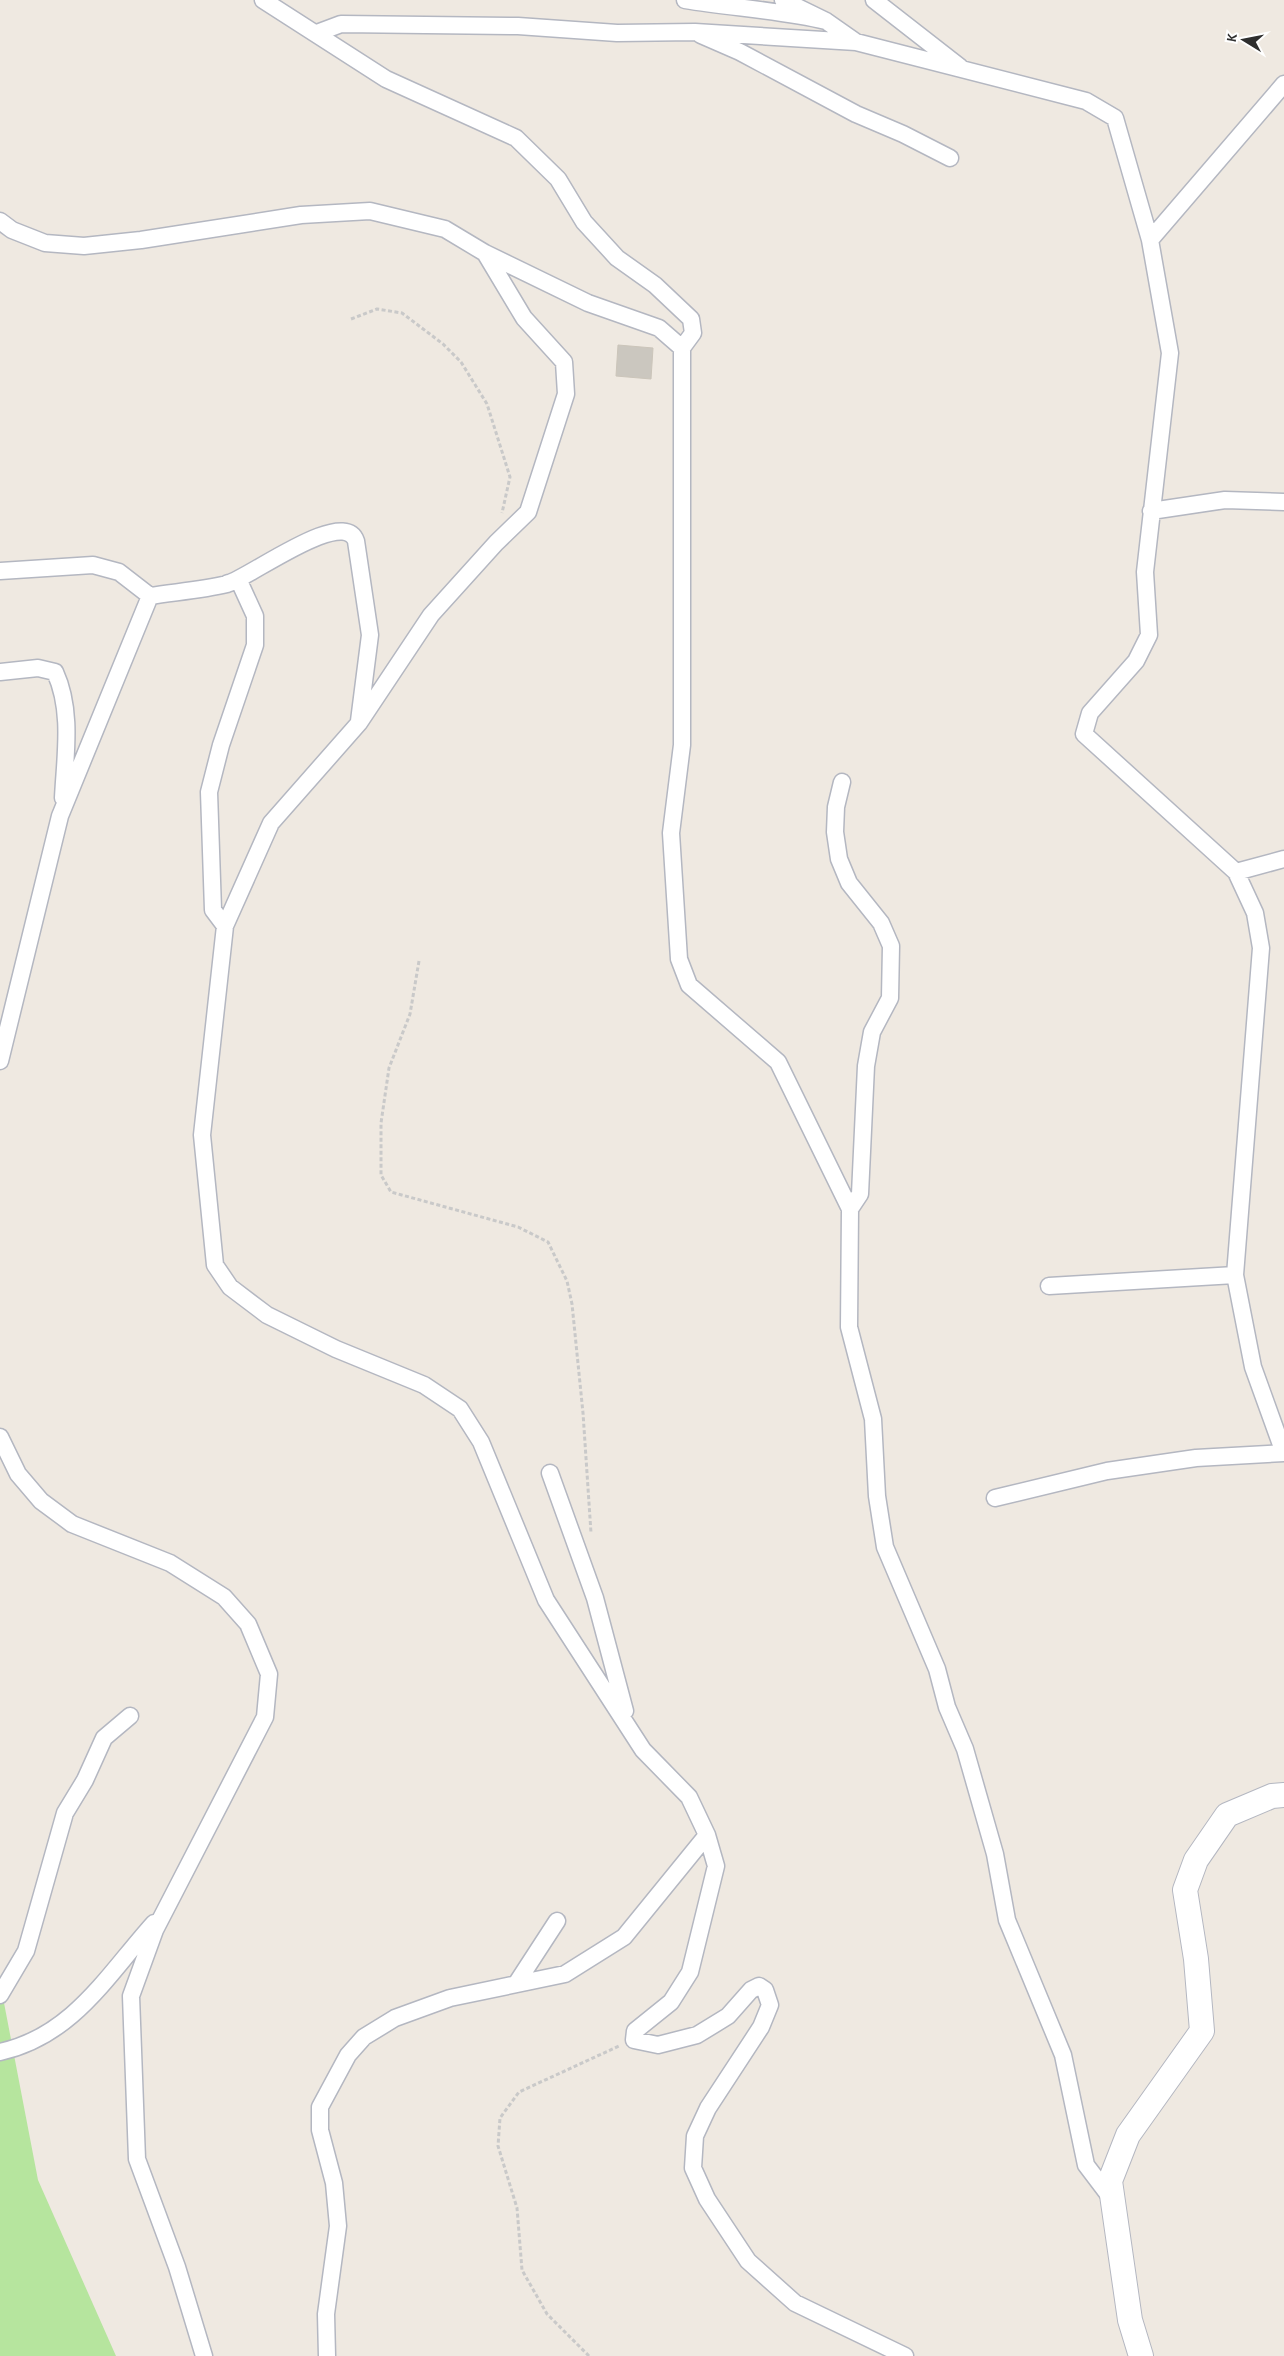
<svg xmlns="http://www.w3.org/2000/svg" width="1284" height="2356" viewBox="0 0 1284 2356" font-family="'Alegreya Sans',sans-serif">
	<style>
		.green { fill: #b6e59e }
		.building { fill: #cbc7bf; stroke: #cbc5ba }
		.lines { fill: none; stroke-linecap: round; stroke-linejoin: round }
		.street-casing { stroke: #b4b7c1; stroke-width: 19 }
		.secondary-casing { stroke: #b4b7c1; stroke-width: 26 }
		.path { stroke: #c9c9c9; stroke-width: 3; stroke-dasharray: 4 2.5; stroke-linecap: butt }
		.street { stroke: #fff; stroke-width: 16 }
		.secondary { stroke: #fff; stroke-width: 24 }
	</style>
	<rect width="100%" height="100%" fill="#efe9e1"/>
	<path class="green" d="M0,1982L38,2180L116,2356H0Z"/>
	<path class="building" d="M618,345L653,348L651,379L616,376Z"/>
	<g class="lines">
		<defs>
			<path id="street" d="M263,0L386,79L516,138L558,179L584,222L617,258L655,285L691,319L693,333L682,348V745L671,833L679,959L689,985L778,1062L850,1209L849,1327L873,1419L877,1496L885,1547L937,1669L947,1707L965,1749L995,1854L1007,1920L1063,2055L1086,2165L1111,2198
				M685,0C732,8 780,10 826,21
				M783,0L826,21L856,42
				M874,0L960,67
				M317,33L341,24L518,26L617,33L695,32L856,42L1086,101L1115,118L1150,240L1170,353L1145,572L1149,635L1136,661L1090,713L1084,734L1236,872L1255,913L1261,948L1235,1275L1253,1367L1284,1453
				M701,35L740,52L856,114L903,134L950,158
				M0,221L12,230L45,243L84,246L141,240L301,215L370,211L445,229L485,253L588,303L659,328L682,348
				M1150,240L1284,84
				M485,253L524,318L564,362L566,394L528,512L496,543L431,615L359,723L271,823L225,926L202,1135L215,1265L230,1287L267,1315L336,1349L424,1385L460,1409L481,1442L546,1600L643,1750L689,1797L707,1835L716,1866L690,1972L671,2002L635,2031L634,2040L658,2045L697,2035L728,2016L751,1990L759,1986L765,1990L770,2005L761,2027L708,2108L695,2136L693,2168L707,2199L748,2261L795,2303L905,2356
				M1151,511L1225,500L1284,502
				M0,571L93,565L119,572L150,596C175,592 202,590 227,584C249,578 344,506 356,541L370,635L359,721
				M0,672L38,668L55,672C73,711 65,757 63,798
				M842,782L836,807L835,832L839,859L849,883L881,923L891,946L890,998L872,1032L866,1066L860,1194L850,1209
				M1236,872L1284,859
				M225,926L213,910L209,792L221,745L255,645V616L239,581L228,583
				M0,1061L60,816L150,596
				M1049,1286L1235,1275
				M0,1437L18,1474L41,1501L72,1524L170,1563L224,1597L248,1624L269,1674L265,1717L155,1930L131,1996L137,2159L177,2267L204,2356
				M550,1473L595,1598L625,1711
				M995,1498L1107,1471L1196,1458L1284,1453
				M516,1984L557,1921
				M0,1995L26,1951L65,1813L85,1780L104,1738L130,1716
				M0,2052C73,2036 108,1974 154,1923
				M327,2356L326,2314L338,2226L334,2183L320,2130V2107L348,2055L364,2037L395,2018L450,1998L565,1974L624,1937L707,1835"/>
			<path id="secondary" d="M1141,2356L1130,2320L1110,2181L1128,2135L1202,2031L1196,1959L1185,1890L1196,1860L1227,1815L1272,1796L1284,1795"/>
		</defs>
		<use href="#street" class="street-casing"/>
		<use href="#secondary" class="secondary-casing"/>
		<path class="path" d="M351,319L377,309L402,313L443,344L461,362L487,404L510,477L502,513
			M419,961L410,1014L389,1068L381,1123V1175L391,1192L518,1227L548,1242L567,1281L572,1304L583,1413L591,1533
			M589,2356L547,2314L522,2270L517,2208L498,2146L500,2118L519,2092L619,2046"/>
		<use href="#street" class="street"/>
		<use href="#secondary" class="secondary"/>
	</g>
	<g transform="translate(1244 40) rotate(280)" stroke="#ffffff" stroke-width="4" paint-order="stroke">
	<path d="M0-4L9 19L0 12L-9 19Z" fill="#2e2e2e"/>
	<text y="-8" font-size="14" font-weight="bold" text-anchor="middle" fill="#2e2e2e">K</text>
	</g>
</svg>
